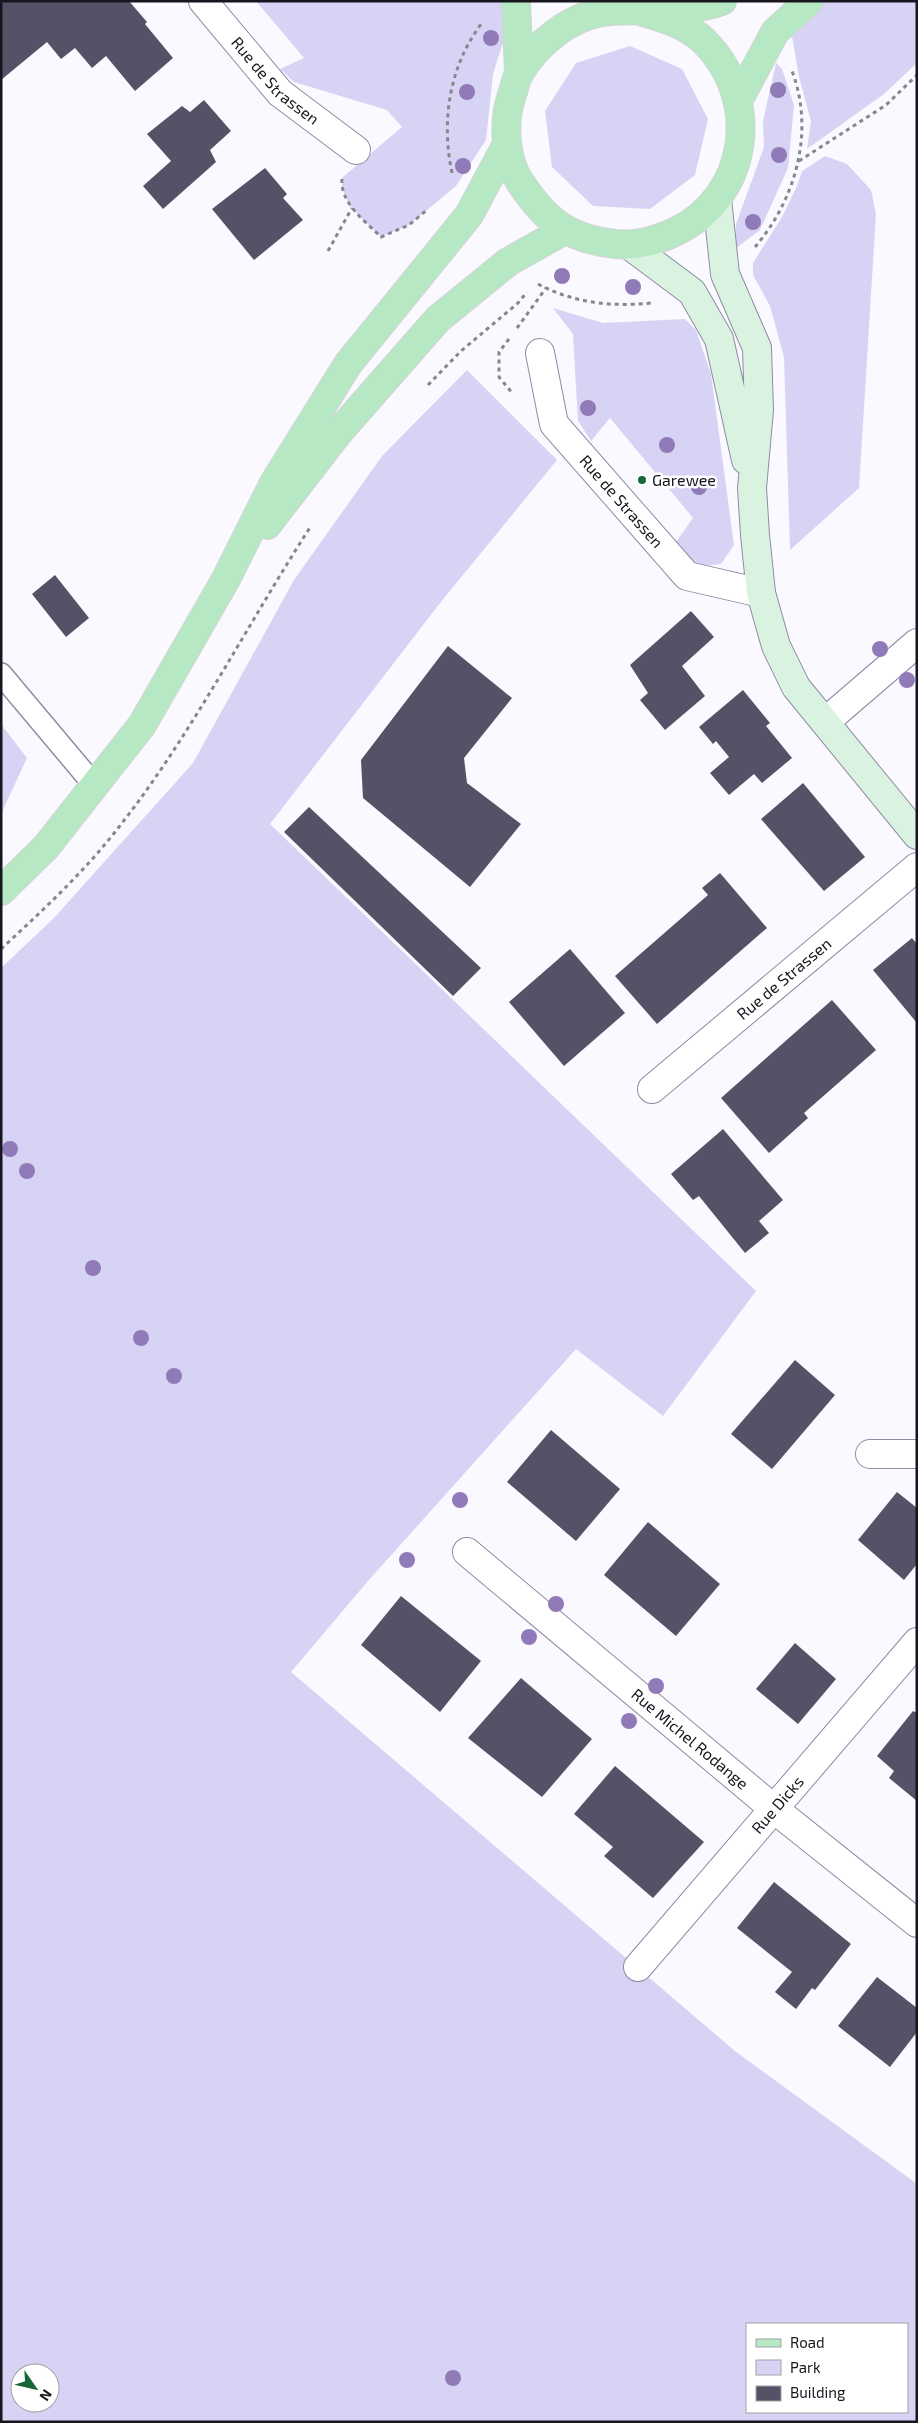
<svg xmlns="http://www.w3.org/2000/svg" width="918" height="2423" viewBox="0 0 918 2423" font-family="'Exo 2',sans-serif">
	<style>
		.green { fill: #d7d3f4; fill-rule: evenodd }
		.building { fill: #555267 }
		.lines { fill: none; stroke-linecap: round; stroke-linejoin: round }
		.lane-casing { stroke: #8e8ba3; stroke-width: 24 }
		.street-casing { stroke: #8e8ba3; stroke-width: 30 }
		.secondary-casing { stroke: #8e8ba3; stroke-width: 30 }
		.primary-casing { stroke: #d5d5d7; stroke-width: 30 }
		.path { stroke: #87868d; stroke-width: 3; stroke-dasharray: 4 4; stroke-linecap: butt }
		.lane { stroke: #fff; stroke-width: 21 }
		.street { stroke: #fff; stroke-width: 28 }
		.secondary { stroke: #daf3e1; stroke-width: 28 }
		.primary { stroke: #b5e8c3; stroke-width: 28 }
		.tree { fill: #907ab7 }
		.poi-dot { fill: #176635; stroke: #fff; stroke-width: 2 }
		.labels { text-anchor: middle; stroke-width: 5; stroke-linejoin: round; paint-order: stroke }
		.street-label { font-size: 16px; fill: #17161f; stroke: #fff }
		.poi-label { font-size: 16px; fill: #17161f; stroke: #fff; text-anchor: start }
	</style>
	<rect width="100%" height="100%" fill="#faf9ff"/>
	<path class="green" d="M256,1H509L508,27L493,74L486,140L456,186L409,225L381,237C364,220 340,203 342,178L402,127L387,110L294,82L280,69L304,58Z
		M822,1H917V63L884,94L807,149L811,121L799,77L792,36L803,20Z
		M630,46L682,69L708,119L695,175L650,209L593,206L552,167L545,111L576,63Z
		M776,63L782,69L794,105L788,168L760,230L735,249L736,224L764,147L763,121Z
		M825,156L847,164L871,190L876,214L859,488L790,550L784,357L770,306L753,275V263L782,217L797,186L802,171Z
		M553,308L603,323L685,319L696,330L711,374L734,545L721,564L698,567L676,542L693,518L610,418L591,441L578,421L573,334Z
		M467,370L557,460L440,603L270,824L756,1291L663,1416L576,1349L368,1581L291,1672L735,2051L917,2184V2422H1V968L53,919L193,763L294,580L382,456ZM747,2324H907V2412H747ZM20,2373H50V2403H20Z
		M1,724L27,758L1,814Z"/>
	<path class="building" d="M1,1H129L147,22L145,24L173,58L135,91L106,56L92,68L75,48L61,59L47,42L1,80Z
		M204,100L231,131L210,150L216,162L163,209L143,186L171,161L147,134L182,106L190,112Z
		M265,168L287,194L283,198L303,220L254,260L212,209Z
		M55,575L89,618L66,637L32,594Z
		M691,611L714,637L682,666L705,696L665,730L640,700L648,693L630,665Z
		M448,646L512,698L464,758L467,783L521,824L470,887L363,798L361,760Z
		M743,690L770,723L766,726L792,758L762,783L754,774L729,795L710,773L729,757L716,741L713,744L699,727Z
		M803,783L865,857L824,891L761,819Z
		M309,807L481,968L453,996L284,832Z
		M720,873L767,928L657,1024L615,976L708,895L702,888Z
		M912,938L917,944V1023L873,970Z
		M570,949L625,1013L564,1066L509,1002Z
		M832,1000L876,1050L804,1113L808,1118L769,1153L721,1098Z
		M723,1129L783,1200L759,1221L769,1233L745,1253L699,1196L693,1200L671,1174Z
		M795,1360L835,1395L772,1469L731,1434Z
		M551,1430L620,1489L576,1541L507,1482Z
		M897,1492L917,1508V1564L904,1580L858,1540Z
		M648,1522L720,1584L676,1636L604,1575Z
		M401,1596L481,1661L440,1712L361,1645Z
		M795,1643L836,1679L798,1724L756,1689Z
		M521,1678L592,1739L542,1797L468,1738Z
		M913,1711L917,1713V1801L889,1778L894,1771L877,1756Z
		M615,1766L704,1842L653,1898L604,1856L613,1847L574,1814Z
		M774,1882L851,1944L815,1990L812,1988L796,2009L775,1992L792,1972L737,1928Z
		M877,1977L917,2008V2032L890,2067L838,2026Z"/>
	<g class="lines">
		<defs>
			<path id="lane" d="M1,674L95,786"/>
			<g id="street">
				<path id="s1" d="M203,1L280,93L356,150"/>
				<path id="s2" d="M540,353L554,424L687,576L761,593"/>
				<path d="M825,722L917,643"/>
				<path id="s3" d="M652,1089L917,867"/>
				<path d="M870,1454H917"/>
				<path id="s4" d="M467,1552L774,1809L917,1923"/>
				<path id="s5" d="M638,1967L917,1642"/>
			</g>
			<path id="secondary" d="M717,199L725,274L757,348L759,410L752,488L755,535L761,593L776,646L796,687L917,835
				M629,245L692,292L719,339L746,460"/>
			<path id="primary" d="M516,1L519,74
				M637,10C661,17 686,24 704,41C762,99 750,196 675,232C655,241 637,246 615,244C568,239 545,220 520,182C505,160 503,122 511,98C514,90 515,81 519,74C535,45 569,17 603,12C642,7 684,15 722,1
				M738,101L775,32L809,1
				M267,525L338,433L438,319L508,262L565,230
				M1,891L46,847L142,725L226,579L274,483L348,364L469,215L507,144"/>
		</defs>
		<use href="#lane" class="lane-casing"/>
		<use href="#street" class="street-casing"/>
		<use href="#secondary" class="secondary-casing"/>
		<use href="#primary" class="primary-casing"/>
		<path class="path" d="M799,161L886,105L917,75
			M452,173C441,121 449,66 482,23
			M342,179C340,203 365,221 381,237L409,225L428,209
			M755,247C796,199 815,131 792,71
			M328,251L352,208
			M538,284C574,303 611,307 651,303
			M517,328L546,288
			M509,339L499,352V377L513,394
			M428,385L461,351L518,303L527,292
			M1,949C41,912 81,875 115,832C190,738 245,628 311,526"/>
		<use href="#lane" class="lane"/>
		<use href="#street" class="street"/>
		<use href="#secondary" class="secondary"/>
		<use href="#primary" class="primary"/>
	</g>
	<g class="tree">
		<circle cx="491" cy="38" r="8"/>
		<circle cx="778" cy="90" r="8"/>
		<circle cx="467" cy="92" r="8"/>
		<circle cx="779" cy="155" r="8"/>
		<circle cx="463" cy="166" r="8"/>
		<circle cx="753" cy="222" r="8"/>
		<circle cx="562" cy="276" r="8"/>
		<circle cx="633" cy="287" r="8"/>
		<circle cx="588" cy="408" r="8"/>
		<circle cx="667" cy="445" r="8"/>
		<circle cx="699" cy="487" r="8"/>
		<circle cx="880" cy="649" r="8"/>
		<circle cx="907" cy="680" r="8"/>
		<circle cx="10" cy="1149" r="8"/>
		<circle cx="27" cy="1171" r="8"/>
		<circle cx="93" cy="1268" r="8"/>
		<circle cx="141" cy="1338" r="8"/>
		<circle cx="174" cy="1376" r="8"/>
		<circle cx="460" cy="1500" r="8"/>
		<circle cx="407" cy="1560" r="8"/>
		<circle cx="556" cy="1604" r="8"/>
		<circle cx="529" cy="1637" r="8"/>
		<circle cx="656" cy="1686" r="8"/>
		<circle cx="629" cy="1721" r="8"/>
		<circle cx="453" cy="2378" r="8"/>
	</g>
	<circle class="poi-dot" cx="642" cy="480" r="5"/>
	<g class="labels">
		<g class="street-label">
			<text dy="6" stroke="none"><textPath href="#s1" startOffset="108">Rue de Strassen</textPath></text>
			<text dy="6" stroke="none"><textPath href="#s2" startOffset="175">Rue de Strassen</textPath></text>
			<text dy="6" stroke="none"><textPath href="#s3" startOffset="172">Rue de Strassen</textPath></text>
			<text dy="6" stroke="none"><textPath href="#s4" startOffset="291">Rue Michel Rodange</textPath></text>
			<text dy="6" stroke="none"><textPath href="#s5" startOffset="214">Rue Dicks</textPath></text>
		</g>
		<g class="poi-label">
			<text x="652" y="486">Garewee</text>
		</g>
	</g>
	<rect width="918" height="2423" fill="none" stroke="#17161f" stroke-width="5"/>
	<rect x="746" y="2323" width="162" height="90" fill="#ffffff" stroke="#a2a2a5"/>
	<rect x="756" y="2339" width="25" height="8" fill="#b5e8c3" stroke="#a2a2a5"/>
	<text x="790" y="2348" font-size="15" fill="#17161f">Road</text>
	<rect x="756" y="2360" width="25" height="15" fill="#d7d3f4" stroke="#a2a2a5"/>
	<text x="790" y="2373" font-size="15" fill="#17161f">Park</text>
	<rect x="756" y="2386" width="25" height="15" fill="#555267" stroke="#a2a2a5"/>
	<text x="790" y="2398" font-size="15" fill="#17161f">Building</text>
	<g transform="translate(35 2388) rotate(124)"><circle r="24" fill="#ffffff" stroke="#a2a2a5"/>
	<path d="M0-4L9 19L0 12L-9 19Z" fill="#176635"/>
	<text y="-8" font-size="14" font-weight="bold" text-anchor="middle" fill="#17161f">N</text>
	</g>
</svg>
